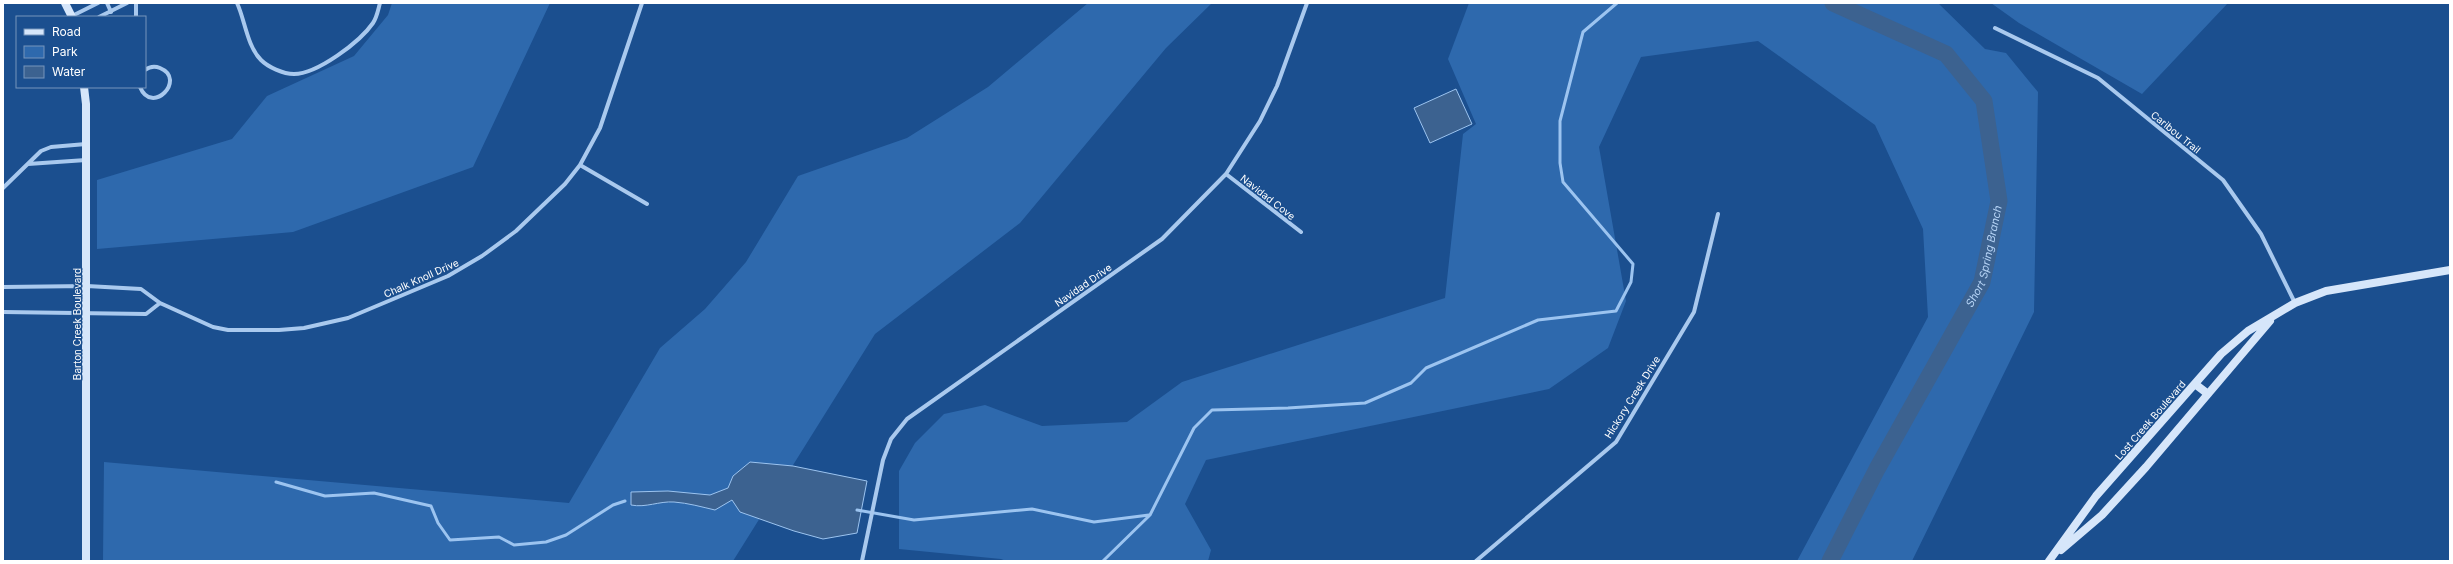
<svg xmlns="http://www.w3.org/2000/svg" width="2453" height="564" viewBox="0 0 2453 564" font-family="Inter,sans-serif">
	<style>
		.green { fill: #2e69ad }
		.water { fill: #3c6290; stroke: #9cc4f0 }
		.lines { fill: none; stroke-linecap: round; stroke-linejoin: round }
		.stream { stroke: #9cc4f0; stroke-width: 3 }
		.river { stroke: #3c6290; stroke-width: 17 }
		.street { stroke: #a9c9ee; stroke-width: 4 }
		.secondary { stroke: #d6e6fa; stroke-width: 8 }
		.labels { text-anchor: middle; stroke-width: 3; stroke-linejoin: round; paint-order: stroke }
		.street-label { font-size: 10px; fill: #fff; stroke: #1b4f8f }
		.water-label { font-size: 11px; font-style: italic; fill: #b5d3f5; stroke: #1b4f8f }
	</style>
	<rect width="100%" height="100%" fill="#1b4f8f"/>
	<path class="green" d="M392,3H550L473,167L293,232L97,249V180L232,139L267,96L354,56L388,15Z
		M1088,3H1212L1166,48L1020,223L875,334L733,561H103L104,462L569,503L660,348L705,309L746,262L798,176L907,138L988,87Z
		M1469,3H1938L1985,49L2006,53L2038,92L2034,312L1912,561H1797L1928,317L1923,229L1875,125L1758,41L1641,57L1599,147L1626,301L1608,348L1549,389L1206,460L1185,504L1211,550L1208,561H1006L1001,559L899,549V471L915,443L944,414L985,405L1042,426L1127,422L1182,382L1445,298L1463,134L1476,124L1448,59Z
		M1991,3H2228L2142,94L2019,23Z"/>
	<path class="water" d="M1456,89L1472,124L1430,143L1414,108Z
		M750,462L793,466L867,481L857,533L823,539L794,531L740,512L732,500L715,510C702,507 688,503 674,502C659,501 646,508 631,505V492L668,491L710,495L728,488L733,476Z"/>
	<g class="lines">
		<path class="stream" d="M276,482L325,496L374,493L431,506L438,523L450,540L499,537L514,545L546,542L566,535L613,505L625,501
			M857,510L914,520L1032,509L1094,522L1149,515
			M1103,561L1150,515L1194,428L1212,410L1288,408L1365,403L1411,383L1426,368L1538,320L1616,311L1631,282L1633,264L1563,182L1560,163V121L1583,32L1617,3"/>
		<path class="river" id="s1" d="M1830,561L1877,469L1982,282L1999,201L1984,101L1946,54L1833,3"/>
		<path class="street" d="M107,3L111,12
			M136,3V17
			M237,3C245,20 247,46 261,60C268,67 283,74 294,74C317,74 360,42 373,23C377,17 378,10 380,3
			M72,16L98,3
			M99,17L127,3
			M1995,28L2098,78L2223,180L2261,234L2295,303
			M140,87C152,116 187,79 160,68C155,66 149,67 145,70
			M28,164L86,160
			M580,165L647,204
			M1226,174L1301,232
			M3,188L41,151L51,147L86,144
			M3,287L87,286L141,289L160,303L213,327L228,330H279L304,328L348,318L448,276L482,256L516,231L565,184L580,165L600,128L642,3
			M3,312L146,314L160,303
			M862,561L883,460L891,439L907,419L1162,239L1226,174L1260,121L1277,86L1307,3
			M1476,561L1616,442L1694,312L1718,214"/>
		<path class="secondary" d="M65,3L72,17
			M84,87L86,104V561
			M2195,384L2208,394
			M2061,550L2102,515L2146,467L2270,321
			M2049,561L2096,496L2221,354L2248,331L2295,303L2326,291L2450,270"/>
	</g>
	<g class="labels">
		<g class="street-label">
			<text transform="translate(2176 132) rotate(39)" y="4">Caribou Trail</text>
			<text transform="translate(1268 197) rotate(38)" y="4">Navidad Cove</text>
			<text transform="translate(421 278) rotate(-24)" y="4">Chalk Knoll Drive</text>
			<text transform="translate(1083 285) rotate(-35)" y="4">Navidad Drive</text>
			<text transform="translate(77 324) rotate(-90)" y="4">Barton Creek Boulevard</text>
			<text transform="translate(1632 397) rotate(-58)" y="4">Hickory Creek Drive</text>
			<text transform="translate(2150 420) rotate(-49)" y="4">Lost Creek Boulevard</text>
		</g>
		<g class="water-label">
			<text dy="4" stroke="none"><textPath href="#s1" startOffset="343">Short Spring Branch</textPath></text>
		</g>
	</g>
	<rect width="2453" height="564" fill="none" stroke="#ffffff" stroke-width="8"/>
	<rect x="16" y="16" width="130" height="72" fill="#1b4f8f" stroke="#7695bc"/>
	<rect x="24" y="29" width="20" height="6" fill="#d6e6fa" stroke="#7695bc"/>
	<text x="52" y="36" font-size="12" fill="#ffffff">Road</text>
	<rect x="24" y="46" width="20" height="12" fill="#2e69ad" stroke="#7695bc"/>
	<text x="52" y="56" font-size="12" fill="#ffffff">Park</text>
	<rect x="24" y="66" width="20" height="12" fill="#3c6290" stroke="#7695bc"/>
	<text x="52" y="76" font-size="12" fill="#ffffff">Water</text>
</svg>
